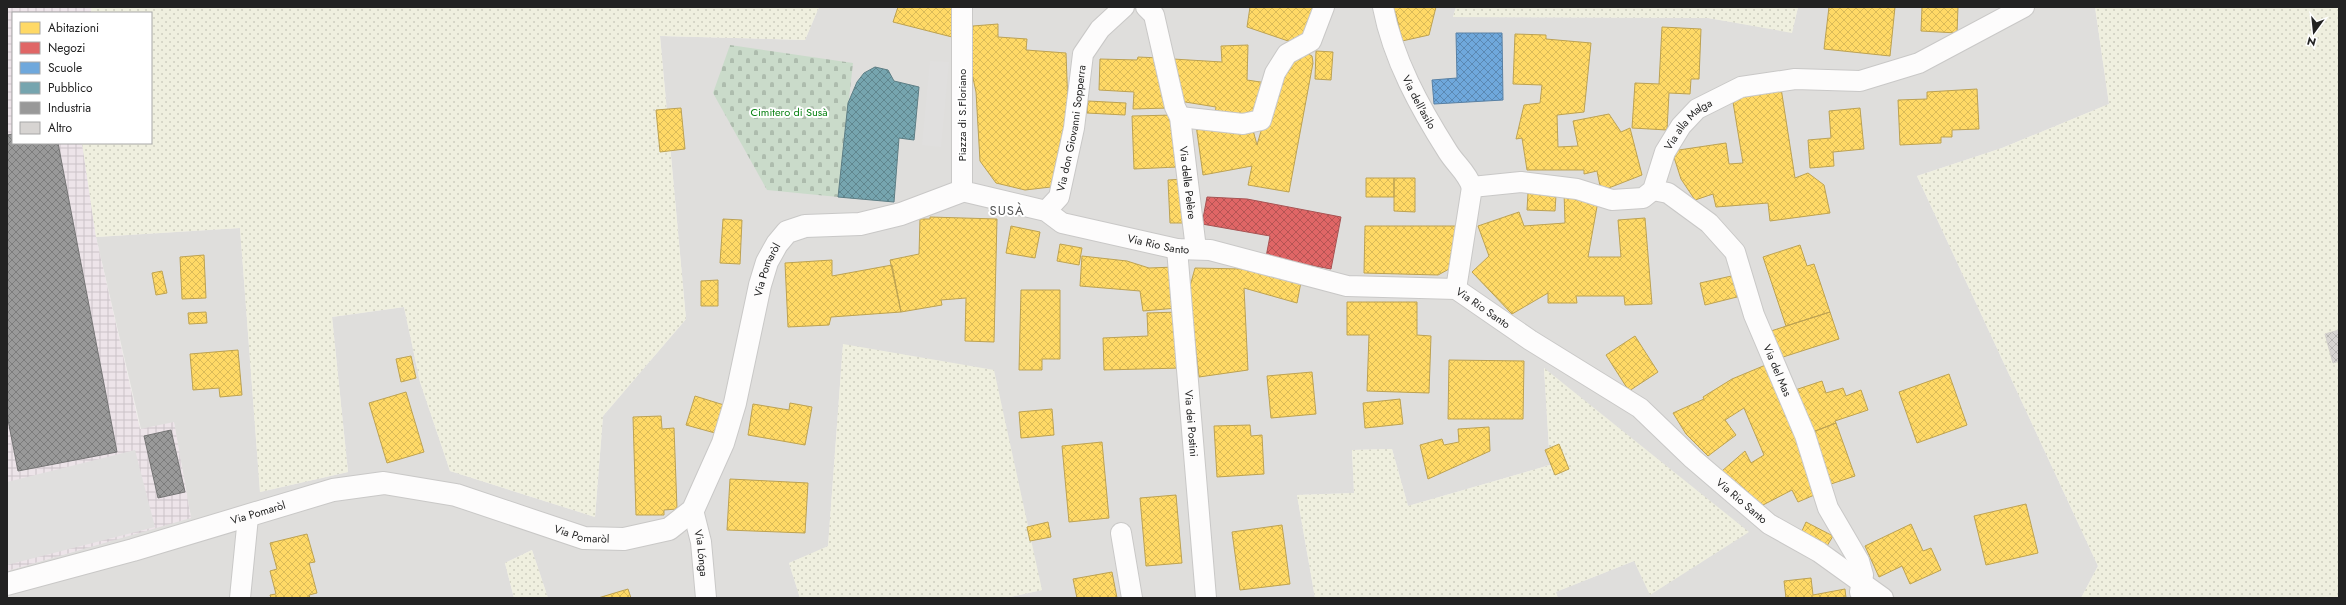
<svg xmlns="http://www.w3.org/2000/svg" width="2346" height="605" viewBox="0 0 2346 605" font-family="Jost,sans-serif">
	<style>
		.residential { fill: #dfdedc }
		.industrial { fill: url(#industrial-grid) }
		.farmland { fill: url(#farmland-dots) }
		.cemetery { fill: url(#cemetery-stones) }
		.parking { fill: #e0dfde }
		.homes { fill: url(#homes-cross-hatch); stroke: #bda252 }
		.shops { fill: url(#shops-cross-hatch); stroke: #a75252 }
		.schools { fill: url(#schools-cross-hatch); stroke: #5880a4 }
		.public { fill: url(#public-cross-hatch); stroke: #5d7e85 }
		.industry { fill: url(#industry-cross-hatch); stroke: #757575 }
		.building { fill: url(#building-cross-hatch); stroke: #d3d0cc }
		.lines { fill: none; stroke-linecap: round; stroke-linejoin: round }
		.minor-casing { stroke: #c9c8c7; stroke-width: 22 }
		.tertiary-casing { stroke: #c9c8c7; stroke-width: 24 }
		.minor { stroke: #fdfcfc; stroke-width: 20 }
		.tertiary { stroke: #fdfcfc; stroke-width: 22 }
		.labels { text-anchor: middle; stroke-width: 4; stroke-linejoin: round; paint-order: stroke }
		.street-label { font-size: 11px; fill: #222; stroke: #fff }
		.park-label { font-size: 11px; fill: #0c8416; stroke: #fff }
		.quarter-label { font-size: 13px; letter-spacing: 1px; fill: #555; stroke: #fff }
	</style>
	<defs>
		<pattern id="industrial-grid" width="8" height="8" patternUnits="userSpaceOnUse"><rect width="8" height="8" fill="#ede4e9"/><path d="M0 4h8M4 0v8" fill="none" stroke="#cbc3c8"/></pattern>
		<pattern id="farmland-dots" width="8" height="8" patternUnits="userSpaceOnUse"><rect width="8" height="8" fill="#efefdf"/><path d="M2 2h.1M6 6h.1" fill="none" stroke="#cdcdbf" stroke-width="1.8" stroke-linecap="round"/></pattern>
		<pattern id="cemetery-stones" width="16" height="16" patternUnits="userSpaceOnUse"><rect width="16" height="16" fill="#cadbca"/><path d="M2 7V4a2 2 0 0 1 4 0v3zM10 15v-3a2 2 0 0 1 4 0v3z" fill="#adbcad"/></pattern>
		<pattern id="homes-cross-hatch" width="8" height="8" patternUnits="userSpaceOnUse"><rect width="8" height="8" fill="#ffd966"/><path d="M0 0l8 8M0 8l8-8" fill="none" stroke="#daba58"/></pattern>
		<pattern id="shops-cross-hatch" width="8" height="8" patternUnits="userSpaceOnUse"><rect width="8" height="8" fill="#e06666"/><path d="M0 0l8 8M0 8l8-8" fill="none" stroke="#b55454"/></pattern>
		<pattern id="schools-cross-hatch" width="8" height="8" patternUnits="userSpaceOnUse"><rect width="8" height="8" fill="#6fa8dc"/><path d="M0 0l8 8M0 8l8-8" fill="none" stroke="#5b88b2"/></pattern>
		<pattern id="public-cross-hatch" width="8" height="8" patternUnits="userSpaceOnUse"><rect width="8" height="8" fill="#76a5af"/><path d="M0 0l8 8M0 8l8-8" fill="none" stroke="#60868e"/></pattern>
		<pattern id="industry-cross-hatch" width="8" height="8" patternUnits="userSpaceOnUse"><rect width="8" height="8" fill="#999"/><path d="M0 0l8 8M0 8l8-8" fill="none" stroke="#7c7c7c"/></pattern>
		<pattern id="building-cross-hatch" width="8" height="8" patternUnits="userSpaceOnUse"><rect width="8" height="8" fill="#d7d4d2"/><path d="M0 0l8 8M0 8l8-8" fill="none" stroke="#b8b6b4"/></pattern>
	</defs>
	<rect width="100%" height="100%" fill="#f0eeeb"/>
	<path class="residential" d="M819,7H1456L1453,17L1708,18L1792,32L1798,7H2095L2109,104L2002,148L1917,176L2098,566L2081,598H1558L1555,592L1634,561L1650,595L1544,368L1550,465L1408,506L1392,449L1352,450L1354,493L1297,495L1315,598H1006L1042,590L843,344L828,547L789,563L800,598H548L532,550L505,563L514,598H7V571L191,517L174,423L141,429L96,237L240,228L260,492L348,472L332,317L404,307L420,382L450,471L595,517L603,416L686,319L660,36L805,40Z"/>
	<path class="industrial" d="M7,7H91V13H13V143H82L96,237L140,429L174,422L191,518L7,571Z"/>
	<path class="farmland" d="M91,7H819L805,40L660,36L686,319L603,416L595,517L450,471L420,382L404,307L332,317L348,472L260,492L240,228L96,237L82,143H151V13H91Z
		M1456,7H1798L1792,33L1708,18L1453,17Z
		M2095,7H2339V598H2081L2098,566L1917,176L2002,148L2109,104Z
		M843,344L994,370L1042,590L1006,598H800L789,563L828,546Z
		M1544,368L1749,532L1650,595L1634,561L1556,592L1558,598H1315L1297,495L1354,493L1352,450L1392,449L1408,506L1550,465Z
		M532,550L548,598H514L505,563Z"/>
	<path class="cemetery" d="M730,45L853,63L838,197L767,190L713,93Z"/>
	<path class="parking" d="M930,61L949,62L941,147L922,145Z
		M135,450L155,527L7,565V482Z"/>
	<path class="homes" d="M898,7H953L952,37L893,22Z
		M1250,7H1314L1309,24L1297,44L1247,27Z
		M1388,7H1436L1429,35L1402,41L1396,14L1389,15Z
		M1829,7H1895L1890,56L1824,49Z
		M1922,7H1958L1957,33L1921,31Z
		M998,24V37L1027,39L1026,50L1066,53L1068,107L1051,187L1025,190L996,183L980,161L976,92L970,64L973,26Z
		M1662,27L1701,29L1699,79H1691L1690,94L1669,93L1667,130L1632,128L1635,83L1659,84Z
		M1515,34L1546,35V39L1591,43L1584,112L1557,115L1558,147L1578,146L1573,121L1609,114L1621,132L1630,128L1642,175L1601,191L1597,171L1584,174V170H1527L1522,138L1516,139L1524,105L1540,103L1542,85L1513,84Z
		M1248,45L1247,80L1267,83L1259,114L1244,116L1228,112L1215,113L1216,107L1179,101L1173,59L1222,62L1221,46Z
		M1301,50L1312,56L1313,63L1289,192L1248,185L1252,166L1203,175L1196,125H1221L1231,133L1253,130L1257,145L1276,79Z
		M1316,51L1333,52L1331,80L1315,79Z
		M1138,57L1160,58L1168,108L1133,109L1134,92L1099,90L1100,59L1137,60Z
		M1781,88L1795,178L1808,173L1824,185L1830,213L1770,221L1768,203L1716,207L1713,194L1695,200L1681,179L1672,151L1726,143L1729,164L1743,163L1732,96Z
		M1977,89L1979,129L1952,130V137H1941V143L1900,145L1898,100L1927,99V92Z
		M1088,101L1126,103L1125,115L1087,113Z
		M681,108L685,149L660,152L656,110Z
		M1860,108L1864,149L1833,152L1834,166L1810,168L1808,140L1831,138L1829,111Z
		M1174,115L1177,167L1134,169L1132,116Z
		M1366,178H1394V197H1366Z
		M1394,178H1415V212L1394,211Z
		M1185,179L1187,223H1170L1168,180Z
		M1564,192L1598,201L1588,257H1621L1618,220L1645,218L1652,304L1625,305L1624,296H1576L1577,303H1548V293L1512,314L1472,272L1489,256L1478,226L1519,212L1524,226L1565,223Z
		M1528,193L1556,195L1555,211L1527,210Z
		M930,217L997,219L994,342L965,341L966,298L941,300L942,305L901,312L890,260L919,254L920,219H930Z
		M723,219L742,220L740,264L720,263Z
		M1011,226L1040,232L1035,258L1006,253Z
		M1365,226H1457L1451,268L1438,275L1364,273Z
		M1060,244L1082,248L1079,265L1057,261Z
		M1800,245L1807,266L1814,264L1830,312L1786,326L1763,257Z
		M204,255L206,298L182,299L180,257Z
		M1082,256L1127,261L1149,268L1175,267L1177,308L1143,311L1140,291L1080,286Z
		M832,260V276L892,265L901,312L831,317L829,325L788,327L785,263Z
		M1195,268L1242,269L1301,282L1297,303L1244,288L1248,370L1199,377L1189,290Z
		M162,271L167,293L156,295L152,273Z
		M1736,275L1741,296L1705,305L1700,283Z
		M718,280V306H701V281Z
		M1021,290H1060V359H1042V370H1019Z
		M1347,302H1417V335L1431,336L1429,393L1367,391L1369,335H1347Z
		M206,312L207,323L189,324L188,313Z
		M1179,312L1181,368L1104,370L1103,338L1148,336L1147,313Z
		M1830,312L1839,339L1780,358L1771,331Z
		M1635,336L1658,372L1629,391L1606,355Z
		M238,350L242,395L220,397L219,388L193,390L190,354Z
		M411,356L416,378L401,382L396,359Z
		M1449,360L1524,361L1523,419H1448Z
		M1768,364L1819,493L1798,502L1792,490L1761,506L1722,471L1745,451L1751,463L1764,455L1744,408L1725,420L1736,435L1708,456L1686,434L1673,413L1704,399L1703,397L1732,379Z
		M1312,372L1316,414L1271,418L1267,376Z
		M1949,374L1967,425L1917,443L1899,392Z
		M1822,381L1826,393L1843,388L1846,396L1861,390L1868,410L1835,421L1836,423L1810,433L1795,390Z
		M406,392L424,452L387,463L369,403Z
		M695,396L724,405L715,433L686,425Z
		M1400,399L1403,424L1365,428L1363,403Z
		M790,403L812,407L805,445L748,435L753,404L789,410Z
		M1052,409L1054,435L1021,438L1019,412Z
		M661,416L662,429L674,428L677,509L664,510V515H636L633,417Z
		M1836,423L1855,476L1828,485L1810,433Z
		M1250,425L1251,436L1262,435L1264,474L1217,477L1214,426Z
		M1489,427L1490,451L1428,479L1420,445L1442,439L1444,445L1459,442L1458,429Z
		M1102,442L1109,518L1069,522L1062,446Z
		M1559,444L1569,469L1555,475L1545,450Z
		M730,479L808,483L805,533L727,530Z
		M1176,495L1182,563L1146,566L1140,498Z
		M2026,504L2038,553L1986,565L1974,516Z
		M1048,522L1051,537L1030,541L1027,527Z
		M1806,522L1833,536L1827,546L1801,533Z
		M1911,524L1923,551L1931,548L1941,570L1910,584L1902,566L1879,577L1865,546Z
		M1282,525L1290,584L1240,590L1232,532Z
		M307,534L315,562L309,563L317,593L309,595L310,598H271L270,595L276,594L270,571L277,569L270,543Z
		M1112,572L1117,598H1077L1073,579Z
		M1811,578L1813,595L1845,589L1846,598H1786L1784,581Z
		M628,589L631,598H598Z"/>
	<path class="shops" d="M1207,197L1247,199L1341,217L1331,269L1266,257L1270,236L1202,224Z"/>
	<path class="schools" d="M1456,33H1502L1503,100L1434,104L1432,80L1457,78Z"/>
	<path class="public" d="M875,67L888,70L894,81L919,87L914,140L899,138L894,202L838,197L848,103L857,82L864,73Z"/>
	<path class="industry" d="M13,134V143H58L117,452L18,471L7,415V135Z
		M171,430L185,492L158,498L144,436Z"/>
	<path class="building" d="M2339,330V361L2333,363L2325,334Z"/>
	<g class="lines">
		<defs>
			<g id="minor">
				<path id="s1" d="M962,7V191L1046,211L1062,223L1177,249L1210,250L1347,286L1456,289L1530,340L1640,408L1693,459L1769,524L1819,552L1883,598"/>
				<path id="s2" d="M1146,7L1154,15L1175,107L1180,117L1196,249"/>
				<path id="s3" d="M1383,7C1393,59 1420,108 1448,152C1457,166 1466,171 1472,187"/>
				<path d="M1180,117L1243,124L1261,120L1275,73L1287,54L1311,41L1324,7"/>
				<path id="s4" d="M1653,190L1668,193L1709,223L1735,252L1754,315L1805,435L1828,508L1859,561L1863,575L1860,592"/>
				<path id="s5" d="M1046,211L1059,197L1074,128L1083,54L1100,29L1124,7"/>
				<path id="s6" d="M1177,249L1206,598"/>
				<path id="s7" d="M1456,289L1472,187L1521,182L1577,189L1612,200L1643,198L1653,190L1665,152L1681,126L1697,109L1741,87L1795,79L1860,81L1919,63L2024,7"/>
				<path id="s8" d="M693,510L701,542L706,598"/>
				<path d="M1121,533L1132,598"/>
				<path d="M240,598L248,517"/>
			</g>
			<g id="tertiary">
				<path id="s9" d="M7,584L133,550L333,490L384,483L456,495L584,538L624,539L669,529L693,510L723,443L735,403L760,285L767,262L777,244L787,232L805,226L860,224L901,214L962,191"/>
			</g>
		</defs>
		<use href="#minor" class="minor-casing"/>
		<use href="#tertiary" class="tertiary-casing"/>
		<use href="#minor" class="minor"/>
		<use href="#tertiary" class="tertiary"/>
	</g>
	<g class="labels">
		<g class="street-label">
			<text dy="4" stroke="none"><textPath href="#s3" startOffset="102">Via dell'asilo</textPath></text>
			<text transform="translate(962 115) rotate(-90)" y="4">Piazza di S.Floriano</text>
			<text dy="4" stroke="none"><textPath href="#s7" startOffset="366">Via alla Malga</textPath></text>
			<text dy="4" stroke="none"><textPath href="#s5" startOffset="89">Via don Giovanni Sopperra</textPath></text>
			<text dy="4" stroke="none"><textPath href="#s2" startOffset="183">Via delle Pelère</textPath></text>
			<text dy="4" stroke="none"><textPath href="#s1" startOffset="389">Via Rio Santo</textPath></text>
			<text dy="4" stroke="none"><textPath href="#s9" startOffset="968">Via Pomaròl</textPath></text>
			<text dy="4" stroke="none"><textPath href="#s1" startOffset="725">Via Rio Santo</textPath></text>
			<text dy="4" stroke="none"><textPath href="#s4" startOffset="231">Via del Mas</textPath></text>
			<text dy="4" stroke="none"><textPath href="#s6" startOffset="175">Via dei Postini</textPath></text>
			<text dy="4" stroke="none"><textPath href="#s1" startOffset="1049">Via Rio Santo</textPath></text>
			<text dy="4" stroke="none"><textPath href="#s9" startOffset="261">Via Pomaròl</textPath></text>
			<text dy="4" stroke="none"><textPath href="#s9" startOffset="596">Via Pomaròl</textPath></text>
			<text dy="4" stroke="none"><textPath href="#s8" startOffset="44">Via Lónga</textPath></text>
		</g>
		<g class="park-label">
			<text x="789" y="116">Cimitero di Susà</text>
		</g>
		<g class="quarter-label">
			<text x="1007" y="215">SUSÀ</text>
		</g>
	</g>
	<rect width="2346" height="605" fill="none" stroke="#222222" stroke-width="16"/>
	<rect x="12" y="12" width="140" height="132" fill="#ffffff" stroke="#a7a7a7"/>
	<rect x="20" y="22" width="20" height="12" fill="#ffd966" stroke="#a7a7a7"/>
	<text x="48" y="32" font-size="12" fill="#222222">Abitazioni</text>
	<rect x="20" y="42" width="20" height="12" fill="#e06666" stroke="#a7a7a7"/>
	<text x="48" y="52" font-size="12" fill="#222222">Negozi</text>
	<rect x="20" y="62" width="20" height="12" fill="#6fa8dc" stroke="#a7a7a7"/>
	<text x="48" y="72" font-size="12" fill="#222222">Scuole</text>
	<rect x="20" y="82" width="20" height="12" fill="#76a5af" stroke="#a7a7a7"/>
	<text x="48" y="92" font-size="12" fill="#222222">Pubblico</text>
	<rect x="20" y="102" width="20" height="12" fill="#999999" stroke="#a7a7a7"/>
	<text x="48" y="112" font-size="12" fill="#222222">Industria</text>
	<rect x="20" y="122" width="20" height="12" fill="#d7d4d2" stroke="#a7a7a7"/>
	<text x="48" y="132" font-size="12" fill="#222222">Altro</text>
	<g transform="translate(2314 32) rotate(195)" stroke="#ffffff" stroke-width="3" paint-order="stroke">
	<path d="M0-3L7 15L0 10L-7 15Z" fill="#222222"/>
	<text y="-6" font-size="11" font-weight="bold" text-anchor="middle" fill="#222222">N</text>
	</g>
</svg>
